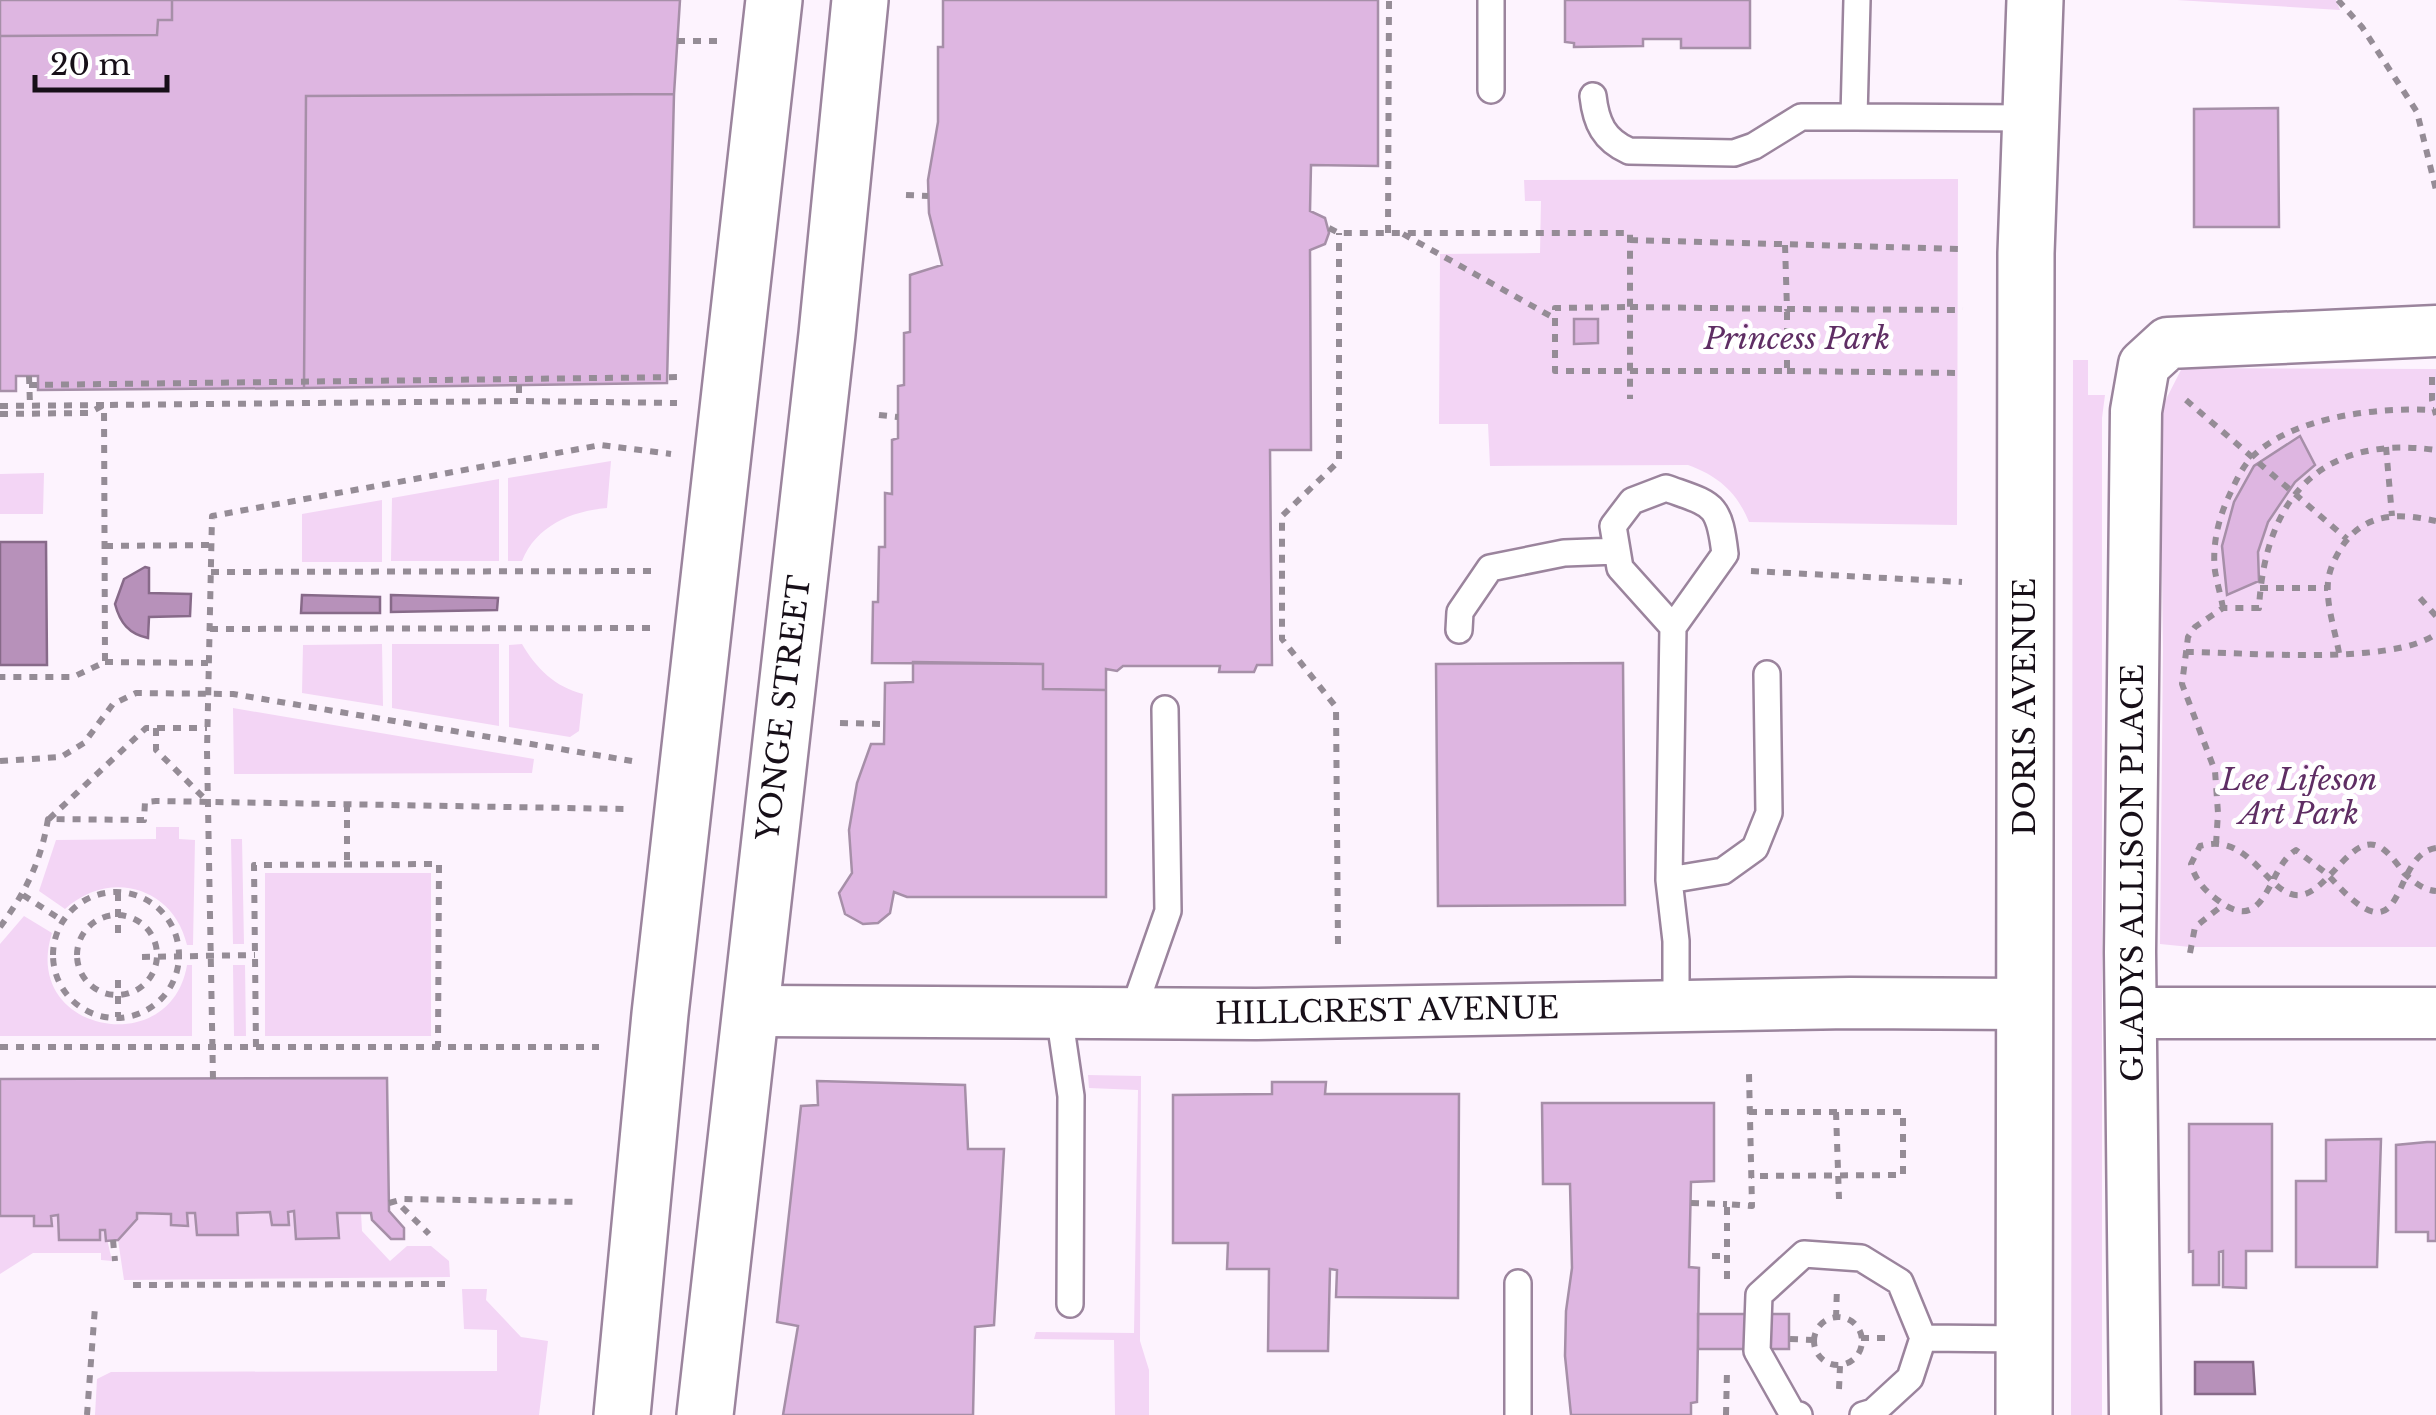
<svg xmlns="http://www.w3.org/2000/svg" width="2436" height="1415" viewBox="0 0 2436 1415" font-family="'Libre Baskerville',serif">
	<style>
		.green { fill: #f3d5f5 }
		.water { fill: #b791ba; stroke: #876a89; stroke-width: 2.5 }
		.building { fill: #deb6e1; stroke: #a68fa8; stroke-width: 2.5 }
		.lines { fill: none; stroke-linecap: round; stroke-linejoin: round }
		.lane-casing { stroke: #9b849d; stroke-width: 30 }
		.street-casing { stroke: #9b849d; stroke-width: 55 }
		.secondary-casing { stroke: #9b849d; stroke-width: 60 }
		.primary-casing { stroke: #9b849d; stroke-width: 60 }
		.path { stroke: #958c96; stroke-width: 6; stroke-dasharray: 8 8; stroke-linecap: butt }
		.lane { stroke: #fff; stroke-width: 25 }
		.street { stroke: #fff; stroke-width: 50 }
		.secondary { stroke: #fff; stroke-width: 55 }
		.primary { stroke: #fff; stroke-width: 55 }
		.labels { text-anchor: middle; stroke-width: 10; stroke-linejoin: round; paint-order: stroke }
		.park-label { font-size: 30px; font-style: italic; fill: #5f2e64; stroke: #fff }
		.street-label { font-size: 30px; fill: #170f18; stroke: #fff }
	</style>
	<rect width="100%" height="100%" fill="#fdf3fe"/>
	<path class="green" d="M2177,0H2336L2340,10Z
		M1958,179L1957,525L1749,522C1737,492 1718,476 1688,465L1490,466L1488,424H1439L1440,254L1540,253L1541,201H1525L1524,180Z
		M2073,360H2088V395H2105L2102,418V1415H2071Z
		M2182,368L2436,369V947H2190L2160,944L2163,650L2160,411Z
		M611,461L607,508C571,511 536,526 522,561H508V478Z
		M44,473L43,514H0V474Z
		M499,479V561H391L392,498Z
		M382,500V562H302V514Z
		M382,644L383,706L302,693L303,645Z
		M392,644H499V726L392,708Z
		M522,644C536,668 555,687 583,694L579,731L570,737L509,727V645Z
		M233,708L534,759L532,773L234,774Z
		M156,827H179V839L195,840L193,945H187C173,886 109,869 65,909L39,891L56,840L156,839Z
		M231,839H242L244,944H233Z
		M265,873H431V1036H265Z
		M24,916L52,933C20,1032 171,1062 187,965H192V1036H0V944Z
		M233,965H245L246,1036H234Z
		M1088,1075L1141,1076L1140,1341L1149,1370V1415H1115L1114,1340L1034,1339L1036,1332L1134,1333L1138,1090L1089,1088Z
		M294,1211L297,1239L339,1238L337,1213H361L362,1231L390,1261L407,1246H431L449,1261L450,1277L124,1280L118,1240L137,1220V1213L171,1214L172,1225L187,1226V1213H195L197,1235H237V1213L270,1212L272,1225H288V1212Z
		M58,1215L59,1240H100V1230H105L112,1261L101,1260V1253H33L0,1274V1216H34V1225Z
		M462,1289H487L486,1300L521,1337L548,1341L539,1415H95L97,1379L111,1372L497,1371V1330L464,1329Z"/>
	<path class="water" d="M0,542H46L47,665H0Z
		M145,567L149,568V593L191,594L190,616L149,617L148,638C129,634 120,623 115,604L124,579Z
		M302,595L380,597V613H301Z
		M391,595L498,598L497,610L391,612Z
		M2195,1362H2253L2255,1394H2195Z"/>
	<path class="building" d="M0,0H172V20H158L157,35L0,36Z
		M172,0H680L674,94L306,96L304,388L38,390V376H16V391H0V36L157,35L158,20H172Z
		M943,0H1378V166L1311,165L1310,211L1325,218L1329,233L1325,244L1310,250L1311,450H1270L1272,665H1257L1254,672H1219L1220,666H1123L1117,671L1106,669V690L1043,689V664L872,663L873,602H878L879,547H885V493L892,494V440L898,438V386L904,385V333L910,332V275L942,265L929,213L928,180L938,122V47H943Z
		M1565,0H1750V48H1681V39H1643V46L1574,47V43L1565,42Z
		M674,94L667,383L304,388L306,96Z
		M2278,108L2279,227H2194V109Z
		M1574,319H1598V343L1574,344Z
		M2300,436L2315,465L2295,482L2268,522L2258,552L2259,581L2227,595L2222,546L2234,502L2254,466Z
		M913,662L1043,664V689L1106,690V897H907L894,892L890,913L878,923L863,924L845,914L839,893L852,873L849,830L857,783L871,744H884L885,683L913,682Z
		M1623,663L1625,905L1438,906L1436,664Z
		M387,1078L389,1211L404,1228V1239H391L372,1220L371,1213H337L339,1238L296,1239L294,1211L288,1212L289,1225H272L270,1212L237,1213L238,1235H197L195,1213H187L188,1226L171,1225V1214L137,1213V1219L118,1240L106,1241L105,1230H100V1240H59L58,1215L51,1216L52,1226H34V1216H0V1079Z
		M817,1081L965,1085L968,1149H1004L994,1325L975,1327L973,1415H783L798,1326L777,1322L801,1106L818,1105Z
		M1272,1082H1326L1325,1094H1459L1458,1298L1336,1297L1337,1270L1330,1269L1328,1351H1268L1269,1269H1227L1228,1243H1173V1095L1272,1094Z
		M1542,1103H1714V1181L1691,1182L1689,1267L1699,1268L1697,1402L1691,1403V1415H1571L1565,1356L1566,1311L1572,1268L1570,1184H1543Z
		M2189,1124H2272V1251H2246V1288L2223,1287V1251L2219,1252V1285H2193V1251L2189,1252Z
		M2381,1139L2377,1267H2296V1181H2326V1140Z
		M2427,1142H2436V1241H2428V1232H2396V1145Z
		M1698,1314H1789V1349H1698Z"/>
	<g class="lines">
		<defs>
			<path id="lane" d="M1857,0L1854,117L2031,118
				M1491,90V0
				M1593,96C1596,123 1604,140 1629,151L1734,153L1754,146L1801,117H1854
				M1673,627L1620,568L1613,526L1632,501L1666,488C1713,505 1719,502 1725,554L1673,627L1669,880L1676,941V1007
				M1459,630L1460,612L1490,568L1564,553L1617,551
				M1669,880L1723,871L1755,848L1769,813L1767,674
				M1059,1014L1071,1096L1070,1304
				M1132,1014L1168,911L1165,709
				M1923,1338L2024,1339
				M1518,1415V1283
				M1799,1415L1792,1413L1757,1351L1759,1295L1804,1254L1861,1258L1900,1282L1923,1338L1910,1378L1873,1412L1863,1415"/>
			<path id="street" d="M749,1011L1256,1014L1850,1003L2025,1004
				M2131,1013H2436
				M2135,1415L2130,952L2136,411L2144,365L2168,343L2436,331"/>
			<path id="secondary" d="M2024,1415L2026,253L2035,0"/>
			<path id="primary" d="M622,1415L660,1014L774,0
				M705,1415L827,334L860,0"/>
		</defs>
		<use href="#lane" class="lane-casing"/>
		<use href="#street" class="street-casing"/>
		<use href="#secondary" class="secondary-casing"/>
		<use href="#primary" class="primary-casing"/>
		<path class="path" d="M2338,0L2362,27L2417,112L2436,190
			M677,41H719
			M906,195L928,196
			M1329,228L1339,233H1630V399
			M1388,233L1389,0
			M1403,234L1554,318
			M1630,240L1962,249
			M1785,245L1787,309L1963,310
			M1630,307L1787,309V371H1555V308Z
			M1787,371L1962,373
			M29,376L30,405
			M2432,377V400L2436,415
			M29,385L680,377
			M519,385V401
			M2186,400L2347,539
			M0,406L104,405L105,662L73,677H0
			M0,414L89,413L104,405L519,401L677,403
			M879,415L898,417
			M2386,447L2392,516
			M105,546L211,545
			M1751,571L1962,582
			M211,572L657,571
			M2260,588H2328
			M2420,598L2436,616
			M2223,608C2221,596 2217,583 2215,571C2212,546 2218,519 2229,496C2235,483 2242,467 2252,457C2293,416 2379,407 2434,410
			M210,629L650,628
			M2186,652C2245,652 2391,666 2436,634
			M2339,653C2335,630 2326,605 2328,582C2329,569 2336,556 2343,545C2366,512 2400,513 2436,521
			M105,662L208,663
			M840,723L884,724
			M156,728V750L207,801
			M0,761L61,757L84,743L113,704L136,693L233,694L632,761
			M347,804V864
			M49,819L146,728H207
			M2216,844L2218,813L2215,771L2182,684L2188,637L2195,627L2223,608H2259C2265,498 2321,434 2436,450
			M2436,848C2388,855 2410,968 2330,877L2327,874L2296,850C2267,867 2267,937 2219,901C2205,891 2195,880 2191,864L2200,846C2252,831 2268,899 2301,895C2330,891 2354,827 2383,849C2391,855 2398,865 2404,873C2414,882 2423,890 2436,891
			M53 955a63 63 0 1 1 126 0a63 63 0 1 1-126 0Z
			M118,893V933
			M23,895L63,921
			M77 955a40 40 0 1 1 80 0a40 40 0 1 1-80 0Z
			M0,927C25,893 41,862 48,819L144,820L145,802L156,801L626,809
			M1338,944L1336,707L1282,639V516L1339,461V233
			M2190,953L2195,927L2223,905
			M142,957L255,955
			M118,980V1017
			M0,1047H599
			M256,1047L254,865L439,864L438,1047
			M213,1079L207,751L212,516L601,445L671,454
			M1749,1112H1903V1175L1751,1176
			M1836,1112L1839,1199
			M389,1203L404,1199L580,1202
			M1691,1203L1727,1204
			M402,1207L429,1234
			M113,1240L115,1261
			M1712,1256H1727
			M1727,1279V1204L1752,1206L1749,1074
			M133,1285L450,1284
			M1814 1341a24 24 0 1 1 48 0a24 24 0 1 1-48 0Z
			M1836,1318L1837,1287
			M1861,1338H1885
			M1790,1339L1813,1340
			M1839,1389L1840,1366
			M87,1415L95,1307
			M1726,1415L1727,1371"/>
		<use href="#lane" class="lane"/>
		<use href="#street" class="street"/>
		<use href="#secondary" class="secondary"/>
		<use href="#primary" class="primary"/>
	</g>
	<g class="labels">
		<g class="park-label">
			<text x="1797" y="349">Princess Park</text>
			<text x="2299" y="790">Lee Lifeson<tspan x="2299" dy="34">Art Park</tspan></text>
		</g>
		<g class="street-label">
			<text transform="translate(2025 707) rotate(-90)" y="10">DORIS AVENUE</text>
			<text transform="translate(784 708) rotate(-83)" y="10">YONGE STREET</text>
			<text transform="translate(2133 873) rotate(-90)" y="10">GLADYS ALLISON PLACE</text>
			<text transform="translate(1387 1011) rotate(-1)" y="10">HILLCREST AVENUE</text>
		</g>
	</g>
	<path d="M35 75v15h132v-15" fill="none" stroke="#170f18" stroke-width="5"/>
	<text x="50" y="75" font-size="30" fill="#170f18" stroke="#ffffff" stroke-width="8" paint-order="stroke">20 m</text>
</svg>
